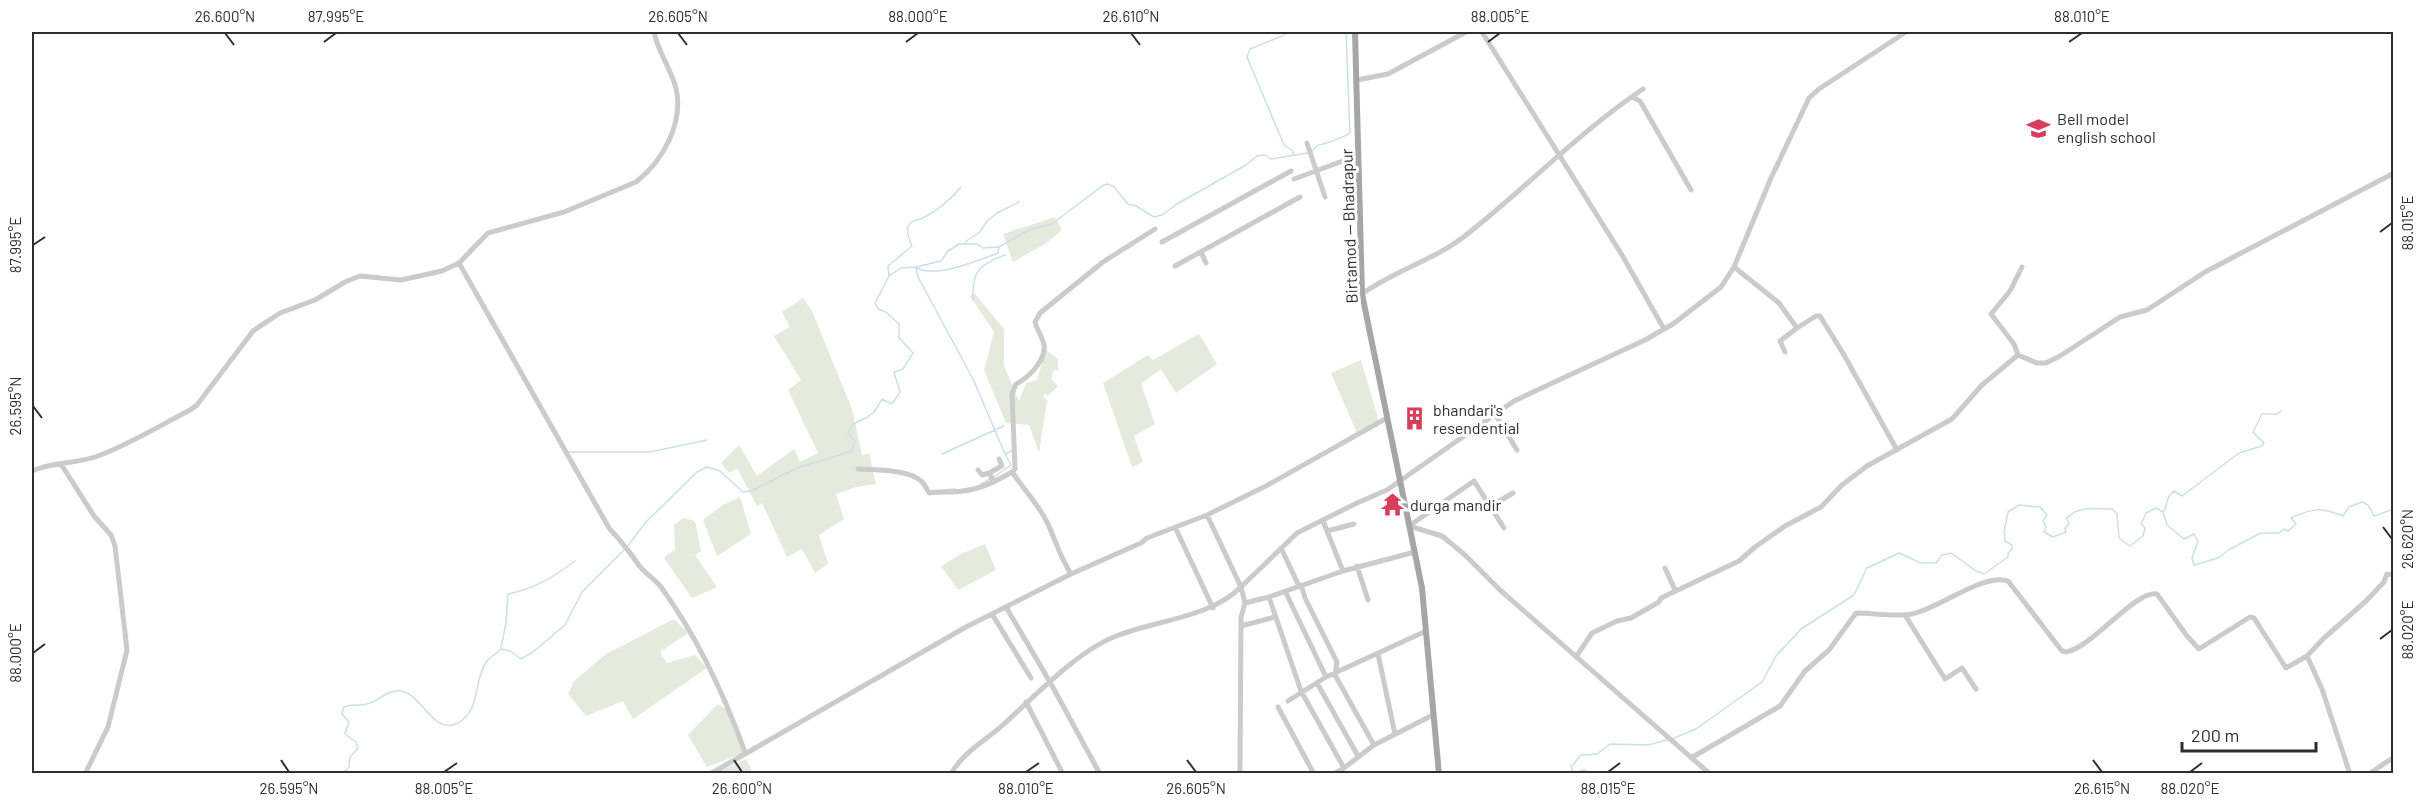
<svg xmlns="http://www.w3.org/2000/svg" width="2425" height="805" viewBox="0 0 2425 805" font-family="Barlow,sans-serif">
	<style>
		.green { fill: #e5eadd }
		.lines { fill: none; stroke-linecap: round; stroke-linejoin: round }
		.stream { stroke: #cae0e8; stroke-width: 1.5 }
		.minor { stroke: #cbcbcb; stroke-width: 5 }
		.major { stroke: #a6a6a6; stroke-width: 6 }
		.ticks { fill: none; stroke: #2e2e2e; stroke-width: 2 }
		.labels { text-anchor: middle; stroke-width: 6; stroke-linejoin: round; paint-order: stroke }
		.poi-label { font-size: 16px; fill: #2e2e2e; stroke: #fff; text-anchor: start }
		.street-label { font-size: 16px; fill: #2e2e2e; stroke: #fff }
		.neatline { fill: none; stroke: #2e2e2e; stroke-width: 2 }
		.ticks-label { font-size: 15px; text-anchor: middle; fill: #2e2e2e }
	</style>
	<rect width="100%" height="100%" fill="#fff"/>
	<path class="green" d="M1055,217L1062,230L1045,244L1013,262L1003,234Z
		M974,293L1004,329V366L1019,401L1026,383L1037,380L1046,350L1058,359V371L1054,370L1051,379L1058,386L1048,396L1046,393L1043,396L1047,400L1039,453L1029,425L1006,423L984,370L994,332L970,296Z
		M803,298L812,311L852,409L862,455L869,453L876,484L856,487L836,494L844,519L819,535L828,564L815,573L802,549L787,557L762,503L757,506L737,468L729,473L721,463L739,445L757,476L794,449L800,462L818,453L788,390L801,380L774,336L790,327L782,312Z
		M1199,334L1217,364L1176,393L1161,369L1141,384L1155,424L1134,436L1143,462L1132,467L1103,383L1148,355L1153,360Z
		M1361,360L1379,422L1357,433L1331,373Z
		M740,497L751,534L717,556L703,520L723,505Z
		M683,518L695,521L701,551L695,555L717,587L692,598L664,558L675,549L674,525Z
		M985,544L996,570L958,590L941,566L963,553Z
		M674,619L688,633L660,652L667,663L695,655L707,668L633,719L623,701L586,716L568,694L574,681L606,654Z
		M718,704L730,712L745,752L707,767L688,735Z
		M746,759L753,773L713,774Z"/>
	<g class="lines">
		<path class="stream" d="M1288,32L1282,36L1250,49L1247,57L1284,145L1293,151V154
			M1312,151L1318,145C1324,145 1346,136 1350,133L1346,32
			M965,242L980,232L987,221L997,213L1019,202
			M916,268L918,277L973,379L1005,454
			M917,268C937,278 977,261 998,253L999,247
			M889,276L888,266L912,246C910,240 906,234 908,227C911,219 917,221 923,218C937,211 951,199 961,187
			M973,300C972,271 978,265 1005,255
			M568,452H650L707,440
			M942,454L1004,426
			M994,477L1011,465L1005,454L1012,451
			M981,484L990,479
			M940,490L956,489
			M2164,511L2169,496L2174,491L2182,496L2239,453L2262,446L2264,443L2253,432L2262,414H2277L2281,411
			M627,547L646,522L697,472L707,467L720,471L743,492L751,491L797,468L852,451L855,441L848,433L853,424L866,418L874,412L882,399L892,404L900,392L894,372L903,369L913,353L899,338V324L886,312L878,309L875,303L889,276L901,268L916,267L941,261L948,251L959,244H977L983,248L999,247L1029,230L1052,224L1102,186L1107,184L1113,186L1128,204L1136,206L1154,217L1162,215L1177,204L1246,165L1257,156L1265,155L1271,159L1308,153
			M501,648L506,623L508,594C534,589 554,577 575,561
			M1672,739L1696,729L1762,682L1776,656L1801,629L1854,595L1867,568L1899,553L1921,563H1936L1942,555L1951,553L1976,571L1984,574L2008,557V553L2012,549V545L2005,541L2004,532L2008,512L2019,505L2040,507L2047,515L2043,521L2046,527L2044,532L2053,537L2066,532L2065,528L2069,524L2067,518C2079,505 2096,509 2112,509L2117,514L2119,538L2130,546L2143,536L2145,528L2141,524L2146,513L2156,508L2163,512L2167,525L2184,539L2194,534L2198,541L2192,558L2194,565L2218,558L2230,549L2261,533H2279L2284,529L2288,531L2296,524L2291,518C2313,508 2320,507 2343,516L2349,507L2362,502L2368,505L2374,516L2394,509
			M342,774L349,767L350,757L358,748L356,742L345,734L349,722L342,714L344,707C351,704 359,706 367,704C378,702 387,689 401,691C422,694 433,736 458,723C481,711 473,680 487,661C491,657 497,653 501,649L510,651L521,659L533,652L565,625L582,592L624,550
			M1593,774L1584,770L1574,773L1571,767L1581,755L1597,754L1610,744L1648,745L1667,740"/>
		<path class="minor" d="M1482,32L1622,255L1664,329
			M1357,80L1388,74L1466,32
			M1632,97L1640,101L1691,190
			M1307,143L1325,197
			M1294,179L1359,155
			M1162,242L1291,171
			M1201,252L1206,263
			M459,263L609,528C620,540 629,551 638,564C644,573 654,578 661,587C696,635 725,697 745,752
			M1175,266L1300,197
			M1734,267L1779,303L1797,328L1816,316H1820L1844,355L1897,450
			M1362,294C1395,270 1435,260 1466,235C1526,188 1579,132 1643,89
			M1785,352L1780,341L1797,328
			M2018,355L2014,344L1991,314L2010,291L2022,267
			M1495,414L1517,450
			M61,464L94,516L111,535L115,546L127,650L108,727L85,774
			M858,469C875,470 901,469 917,478C923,481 926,487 929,493C941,491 951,493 963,491C981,489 997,481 1012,472L1015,469L1012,394L1016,384C1028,378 1046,361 1044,345C1043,338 1037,330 1035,322L1040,313L1103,262L1155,229
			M978,470L982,475L989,473L994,482
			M32,471C52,462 74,464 95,457C125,447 161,425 190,410L197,405L253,331L280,313L315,300L345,282L360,276L401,280L442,271L459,263L488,233L564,212L636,182C663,161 684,123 676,88C671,69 658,52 654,32
			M1012,472C1025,491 1043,510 1051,531C1058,548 1061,558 1071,574
			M989,473L1002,466L999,459
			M1491,506L1513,493
			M1323,521L1343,571L1415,552
			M1409,526L1442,536L1465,555L1500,590L1710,774
			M1409,526L1474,481L1504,528
			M1175,527L1213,608
			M1327,531L1354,524
			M1281,548L1299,586
			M1357,566L1368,600
			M1665,568L1675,590
			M1301,585L1305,598L1337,662L1335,675L1374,745
			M1285,591L1326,677
			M1269,597L1301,691L1344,768L1374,745L1433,715
			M1245,603L1269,597L1343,571
			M1006,607L1050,682L1100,774
			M992,614L1031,678
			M1905,615L1945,679L1962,668L1976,689
			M1241,626L1275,617
			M1378,654L1395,734
			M2307,656L2322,689L2350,774
			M1576,657L1592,633L1617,621L1631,618L1659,602L1661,598L1739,561L1755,547L1785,526L1821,507L1842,485L1867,466L1952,419L1982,385L2018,355L2037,363H2046L2060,356L2120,317L2147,310L2205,272L2394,173
			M1317,683L1358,756
			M1288,701L1326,677L1426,631
			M1026,702L1063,774
			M1278,707L1314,774
			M1691,758L1780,706L1805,671L1829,650L1856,613C1871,613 1898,617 1912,614C1936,610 1985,572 2008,581L2062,651L2066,652C2092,648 2135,590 2157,594L2187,636L2199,649L2250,617L2254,618L2286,668L2307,656L2324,638L2366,601L2384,582L2387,574L2394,575
			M710,774L966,627L1071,574L1141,543L1147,538L1207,515L1266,486L1387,418
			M951,774C963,752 985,741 1004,724C1035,696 1079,649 1119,635C1158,620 1211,617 1241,587L1207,515
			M1240,774L1241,617L1245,603L1241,587L1297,533L1357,503L1387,490L1514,401L1645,340L1673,324L1721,287L1734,267L1771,178L1809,98L1819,89L1906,32
			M1334,774L1344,768
			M2369,774L2394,757"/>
		<path class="major" d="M1355,32L1362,294L1422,588L1439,774"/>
	</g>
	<path class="ticks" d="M225,33L234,45M678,33L687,45M1131,33L1140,45M324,42L336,33M906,42L918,33M1488,42L1500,33M2069,42L2082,33M2380,232L2392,223M33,245L45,237M33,406L42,418M2383,527L2392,539M2380,639L2392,630M33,653L45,644M281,760L289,772M734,760L742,772M1187,760L1196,772M2093,760L2102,772M444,772L457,763M1026,772L1039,763M1608,772L1620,763M2190,772L2202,763"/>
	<defs>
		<symbol id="school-bare" viewBox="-9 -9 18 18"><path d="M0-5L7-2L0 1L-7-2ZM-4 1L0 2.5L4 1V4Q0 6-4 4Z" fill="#d63e5a" stroke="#fff" stroke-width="2.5" paint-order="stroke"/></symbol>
		<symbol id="building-bare" viewBox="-9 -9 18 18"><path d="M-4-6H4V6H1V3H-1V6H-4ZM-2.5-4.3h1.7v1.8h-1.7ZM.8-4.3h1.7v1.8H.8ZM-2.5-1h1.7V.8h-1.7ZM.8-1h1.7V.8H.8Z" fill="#d63e5a" stroke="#fff" stroke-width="2.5" paint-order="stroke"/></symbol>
		<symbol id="temple-bare" viewBox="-9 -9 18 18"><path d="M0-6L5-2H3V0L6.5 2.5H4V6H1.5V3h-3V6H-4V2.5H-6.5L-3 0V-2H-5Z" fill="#d63e5a" stroke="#fff" stroke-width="2.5" paint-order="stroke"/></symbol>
	</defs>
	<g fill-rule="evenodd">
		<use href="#school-bare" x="2022" y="112" width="33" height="33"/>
		<use href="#building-bare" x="1398" y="402" width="33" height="33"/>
		<use href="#temple-bare" x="1376" y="488" width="33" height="33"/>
	</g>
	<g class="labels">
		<g class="poi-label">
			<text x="2057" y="125">Bell model<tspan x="2057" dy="18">english school</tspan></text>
			<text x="1433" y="416">bhandari's<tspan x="1433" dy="18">resendential</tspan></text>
			<text x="1410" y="511">durga mandir</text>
		</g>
		<g class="street-label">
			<text transform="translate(1349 226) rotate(-92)" y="6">Birtamod — Bhadrapur</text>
		</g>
	</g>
	<rect width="2425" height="805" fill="none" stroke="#ffffff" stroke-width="66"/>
	<path d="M2182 742v9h134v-9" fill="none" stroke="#2e2e2e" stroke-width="3"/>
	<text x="2191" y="742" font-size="18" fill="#2e2e2e" stroke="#ffffff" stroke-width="4.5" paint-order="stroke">200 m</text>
	<rect x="33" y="33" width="2359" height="739" class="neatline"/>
	<g class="ticks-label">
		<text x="225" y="22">26.600°N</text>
		<text x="336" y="22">87.995°E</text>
		<text x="678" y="22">26.605°N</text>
		<text x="918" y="22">88.000°E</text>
		<text x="1131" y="22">26.610°N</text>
		<text x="1500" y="22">88.005°E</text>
		<text x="2082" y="22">88.010°E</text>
		<text transform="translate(2408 223) rotate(-90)" y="5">88.015°E</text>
		<text transform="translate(16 245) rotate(-90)" y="5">87.995°E</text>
		<text transform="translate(16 406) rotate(-90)" y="5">26.595°N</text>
		<text transform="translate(2408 539) rotate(-90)" y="5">26.620°N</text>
		<text transform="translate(2408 630) rotate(-90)" y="5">88.020°E</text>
		<text transform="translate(16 653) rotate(-90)" y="5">88.000°E</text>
		<text x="289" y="794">26.595°N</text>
		<text x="444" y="794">88.005°E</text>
		<text x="742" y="794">26.600°N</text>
		<text x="1026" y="794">88.010°E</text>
		<text x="1196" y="794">26.605°N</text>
		<text x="1608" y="794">88.015°E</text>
		<text x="2102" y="794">26.615°N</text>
		<text x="2190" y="794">88.020°E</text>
	</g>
</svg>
